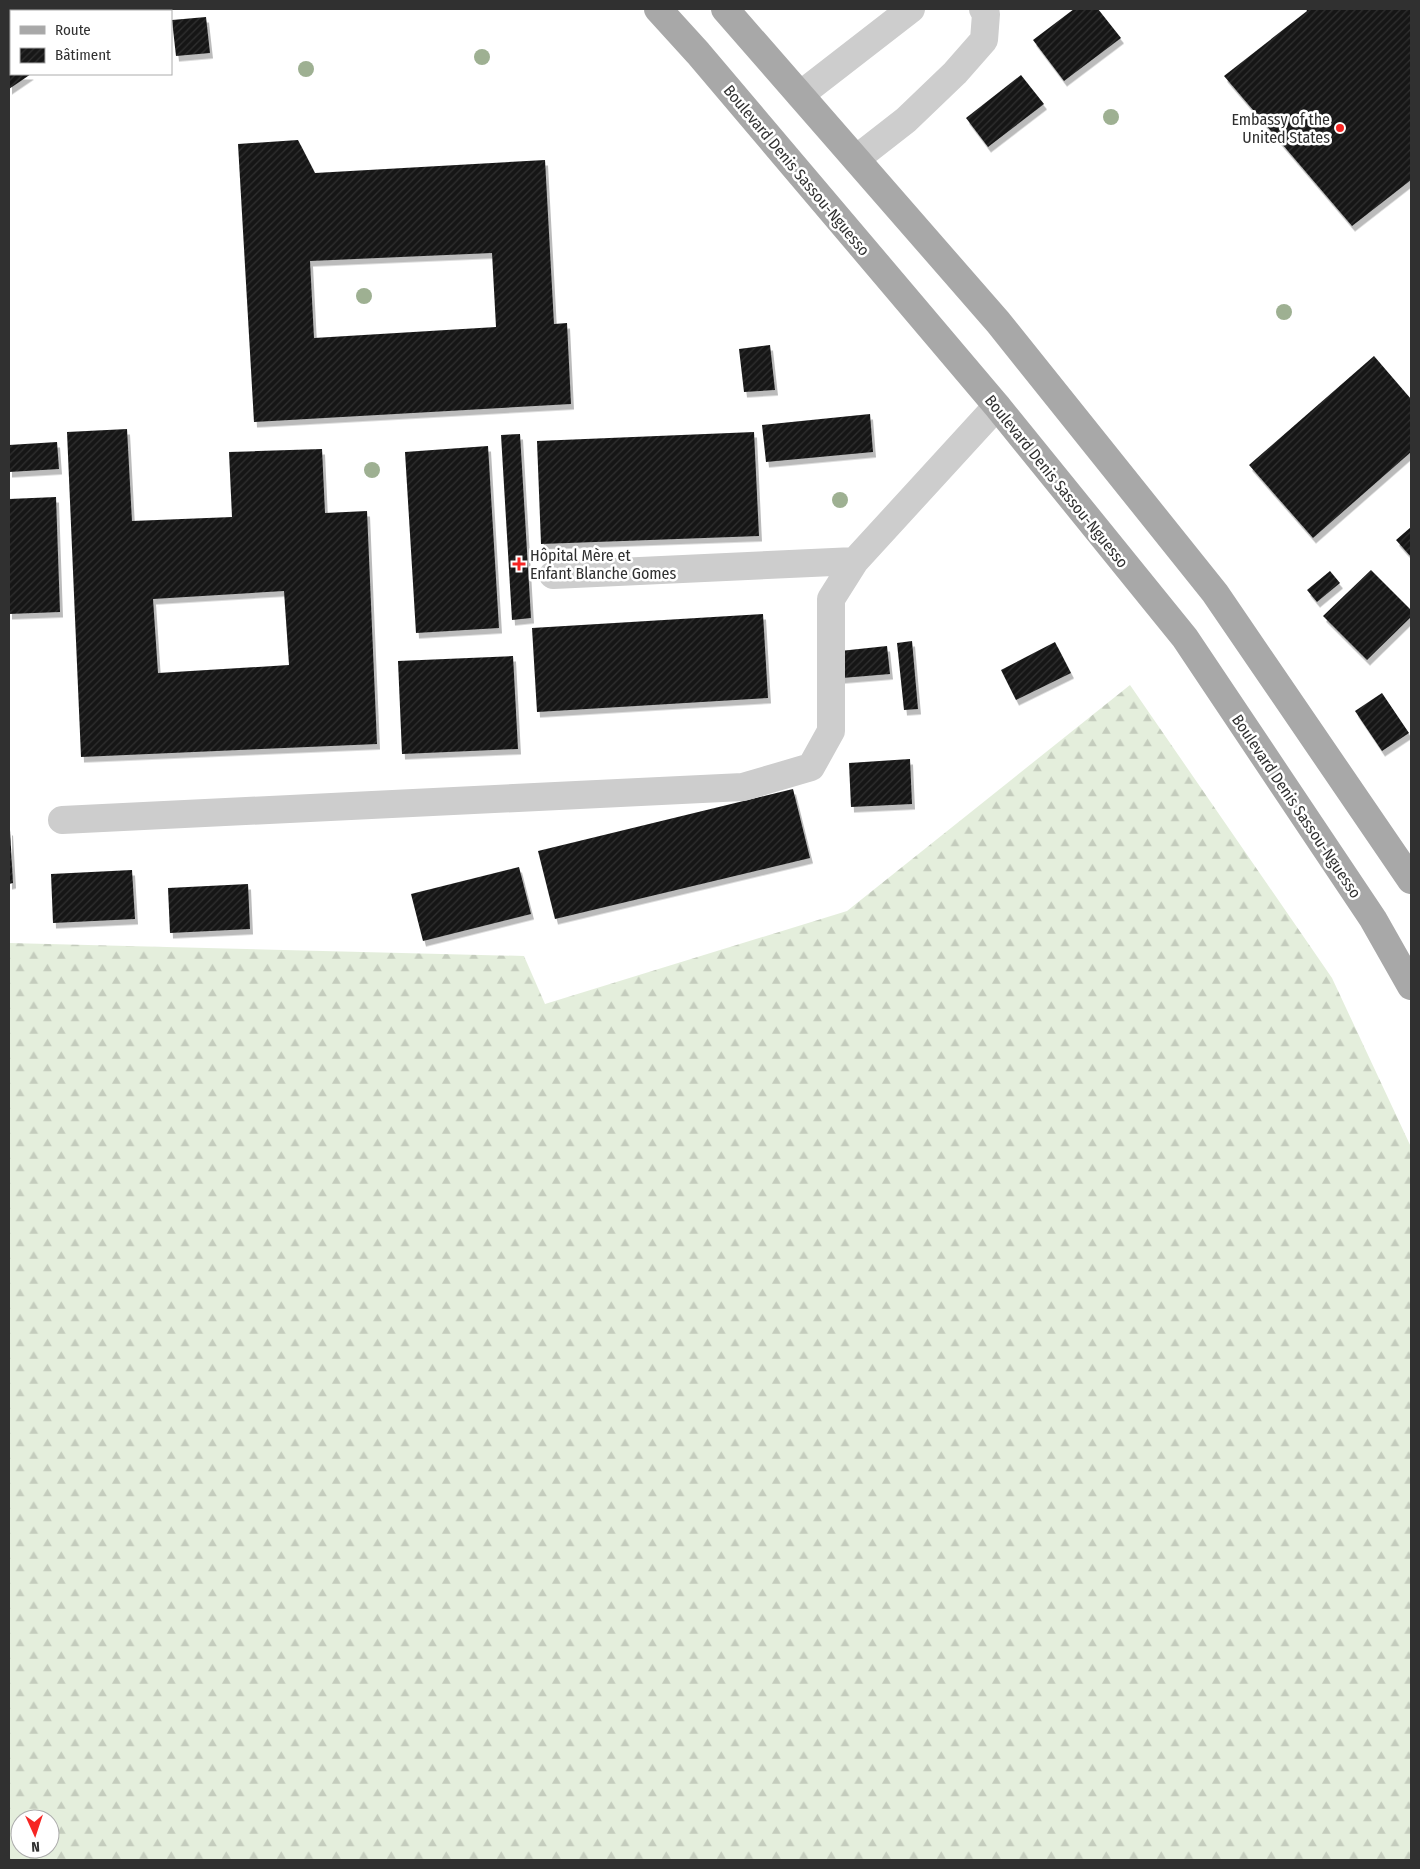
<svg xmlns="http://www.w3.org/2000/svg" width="1420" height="1869" viewBox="0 0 1420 1869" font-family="'Fira Sans Condensed',sans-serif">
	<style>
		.forest { fill: url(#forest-firs); fill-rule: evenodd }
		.building { fill: url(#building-hatch); fill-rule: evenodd; filter: url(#shadow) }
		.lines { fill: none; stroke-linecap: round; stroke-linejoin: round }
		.minor { stroke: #cdcdcd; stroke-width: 28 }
		.major { stroke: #a8a8a8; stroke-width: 28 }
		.tree { fill: #9eb092 }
		.poi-dot { fill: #f62523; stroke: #fff; stroke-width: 2 }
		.labels { text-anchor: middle; stroke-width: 5; stroke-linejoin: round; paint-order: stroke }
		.poi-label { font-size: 16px; fill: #303030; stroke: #fff; text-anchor: end }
		.street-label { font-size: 16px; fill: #303030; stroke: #fff }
	</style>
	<defs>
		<pattern id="forest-firs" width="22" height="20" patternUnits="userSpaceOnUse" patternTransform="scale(1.25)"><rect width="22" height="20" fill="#e4eedc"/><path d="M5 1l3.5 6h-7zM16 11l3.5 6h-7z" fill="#c4ccbd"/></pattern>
		<pattern id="building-hatch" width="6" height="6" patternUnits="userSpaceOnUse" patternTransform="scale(1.25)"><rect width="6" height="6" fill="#171717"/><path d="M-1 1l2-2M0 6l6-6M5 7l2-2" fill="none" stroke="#303030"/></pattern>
		<filter id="shadow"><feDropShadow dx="3" dy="5.5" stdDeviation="0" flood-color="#0004"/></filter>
	</defs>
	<rect width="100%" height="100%" fill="#fff"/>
	<path class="forest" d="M1130,685L1332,978L1411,1147V1860H9V943L524,956L545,1004L847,911ZM20,1819H50V1849H20Z"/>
	<path class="building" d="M72,9H119L120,11H68Z
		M1074,9H1098L1121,38L1064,81L1033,40Z
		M1306,9H1411V180L1352,226L1224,76L1307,11Z
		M206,17L210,53L176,56L172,20Z
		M11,49V74H31L9,89V51Z
		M1021,75L1044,104L988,147L966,118Z
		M298,140L315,173L545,160L554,324L567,323L571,404L254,422L238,144ZM492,253L496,327L314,338L310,261Z
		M770,345L775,390L744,392L739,349Z
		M1374,356L1411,399V452L1313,538L1249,465Z
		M870,414L873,452L766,462L762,425Z
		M127,429L132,521L232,517L229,452L322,449L325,513L367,511L377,744L81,757L67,432ZM284,591L289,665L158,673L153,599Z
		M754,432L759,536L541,544L537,441Z
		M520,434L531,618L512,620L501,435Z
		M57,442L59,469L9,472V445Z
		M488,446L499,628L416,633L405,452Z
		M56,497L60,612L9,614V499Z
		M1411,527V557L1396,540Z
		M1371,570L1411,610V617L1367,660L1323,616Z
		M1330,571L1340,583L1317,602L1307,590Z
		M763,614L768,698L537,712L532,628Z
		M912,641L918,709L904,710L897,643Z
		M1055,642L1071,673L1016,700L1001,670Z
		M887,646L890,674L842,678L840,651Z
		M513,656L518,749L402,754L398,661Z
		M1382,693L1409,733L1382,751L1355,711Z
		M910,759L912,804L851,807L849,763Z
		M793,789L810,858L555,919L538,851Z
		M9,830H10L13,883L9,884Z
		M519,867L531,914L423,941L411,894Z
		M132,870L135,919L53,923L51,874Z
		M248,884L250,929L170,933L168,888Z"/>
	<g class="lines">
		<path class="minor" d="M800,95L911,9
			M856,159L906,120L955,73L984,40L986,14L983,9
			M553,575L855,561
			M62,820L743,787L811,767L831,731V599L855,561L997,406"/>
		<path class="major" d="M658,9L698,53L997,406L1185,638L1373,919L1411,986
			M725,9L998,322L1215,593L1411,880"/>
	</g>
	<g class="tree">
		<circle cx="482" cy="57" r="8"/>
		<circle cx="306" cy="69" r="8"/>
		<circle cx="1111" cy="117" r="8"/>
		<circle cx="364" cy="296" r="8"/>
		<circle cx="1284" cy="312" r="8"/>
		<circle cx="372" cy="470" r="8"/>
		<circle cx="840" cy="500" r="8"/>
	</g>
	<g class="poi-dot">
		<circle cx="1340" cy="128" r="5"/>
		<path d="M516.5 556.5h5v5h5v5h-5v5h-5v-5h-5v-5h5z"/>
	</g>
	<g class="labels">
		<g class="poi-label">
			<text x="1330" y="125">Embassy of the<tspan x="1330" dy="18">United States</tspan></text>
			<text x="530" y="561" text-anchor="start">Hôpital Mère et<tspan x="530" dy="18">Enfant Blanche Gomes</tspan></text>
		</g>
		<g class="street-label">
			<text transform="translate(797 170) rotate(50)" y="6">Boulevard Denis Sassou-Nguesso</text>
			<text transform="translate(1057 481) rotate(51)" y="6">Boulevard Denis Sassou-Nguesso</text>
			<text transform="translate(1297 806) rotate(56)" y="6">Boulevard Denis Sassou-Nguesso</text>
		</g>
	</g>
	<rect width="1420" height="1869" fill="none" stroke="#303030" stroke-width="20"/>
	<rect x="10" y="10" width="162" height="65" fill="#ffffff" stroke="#acacac"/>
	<rect x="20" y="26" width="25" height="8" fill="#a8a8a8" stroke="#acacac"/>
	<text x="55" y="35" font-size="15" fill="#303030">Route</text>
	<rect x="20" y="48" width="25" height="15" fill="url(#building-hatch)" stroke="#acacac"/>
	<text x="55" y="60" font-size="15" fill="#303030">Bâtiment</text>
	<g transform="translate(35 1834) rotate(177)"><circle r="24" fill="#ffffff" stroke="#acacac"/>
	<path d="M0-4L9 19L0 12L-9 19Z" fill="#f62523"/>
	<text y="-8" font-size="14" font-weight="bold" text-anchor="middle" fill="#303030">N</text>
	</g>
</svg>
